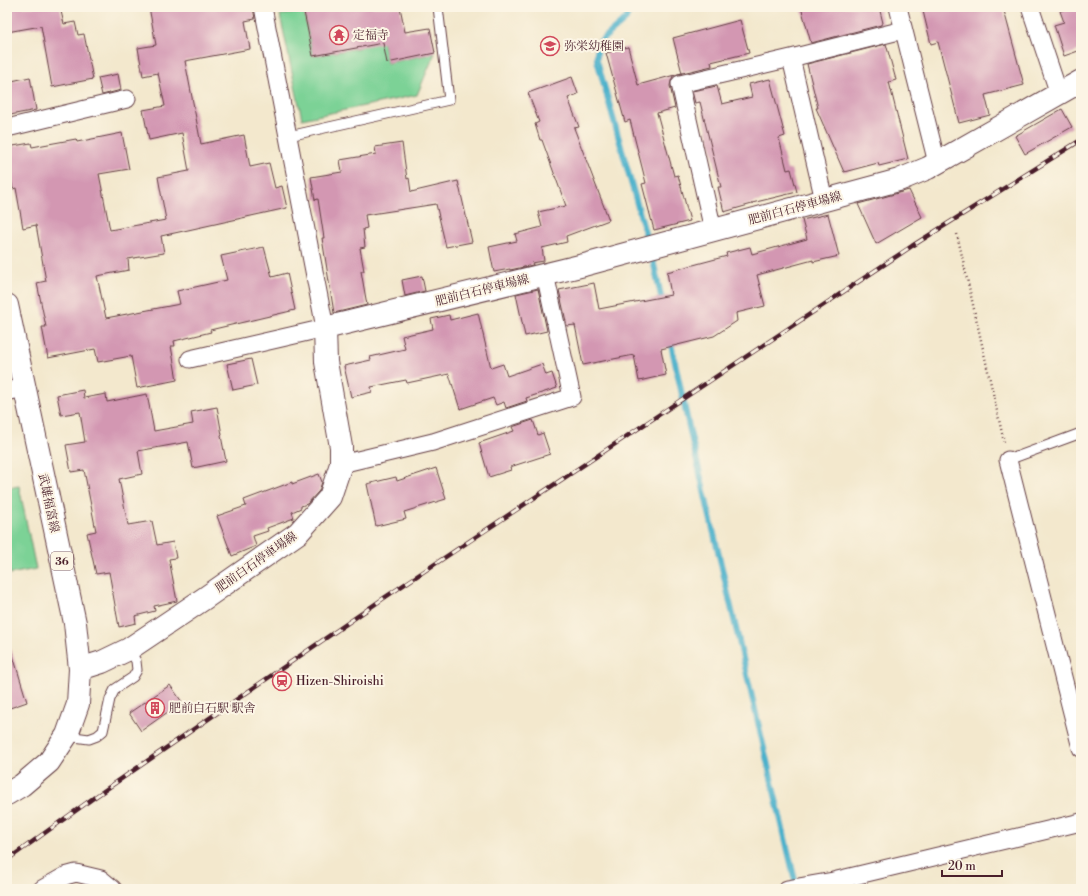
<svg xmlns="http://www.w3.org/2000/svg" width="1088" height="896" viewBox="0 0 1088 896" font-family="'Libre Bodoni','Noto Serif JP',serif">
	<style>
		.green { fill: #7bd296; stroke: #627860 }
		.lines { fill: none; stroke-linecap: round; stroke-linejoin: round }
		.stream { stroke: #4cb1cb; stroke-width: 6 }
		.building { fill: #d397b2 }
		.lane-casing { stroke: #633d43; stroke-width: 11 }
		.street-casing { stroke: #633d43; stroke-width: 19 }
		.secondary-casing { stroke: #633d43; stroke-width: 24 }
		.primary-casing { stroke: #633d43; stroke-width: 24 }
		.path { stroke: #633d43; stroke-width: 2.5; stroke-dasharray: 1 3; stroke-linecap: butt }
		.lane { stroke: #fff; stroke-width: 9 }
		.street { stroke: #fff; stroke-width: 17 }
		.secondary { stroke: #fff; stroke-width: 22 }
		.primary { stroke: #fff; stroke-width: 22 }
		.rail-casing { stroke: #4a1f2b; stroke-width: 4.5 }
		.rail { stroke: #fcf5e5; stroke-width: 3; stroke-dasharray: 9; stroke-linecap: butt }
		.labels { text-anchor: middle; stroke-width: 4; stroke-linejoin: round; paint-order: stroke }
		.shield { fill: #fcf5e5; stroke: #7f5f63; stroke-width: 1 }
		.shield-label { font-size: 11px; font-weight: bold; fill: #4a1f2b }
		.poi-label { font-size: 12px; fill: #4a1f2b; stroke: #fcf5e5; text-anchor: start }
		.street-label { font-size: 12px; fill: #4a1f2b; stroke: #fcf5e5 }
	</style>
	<rect width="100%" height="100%" fill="#fcf5e5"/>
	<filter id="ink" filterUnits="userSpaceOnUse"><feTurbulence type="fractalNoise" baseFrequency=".025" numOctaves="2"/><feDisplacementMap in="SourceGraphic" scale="8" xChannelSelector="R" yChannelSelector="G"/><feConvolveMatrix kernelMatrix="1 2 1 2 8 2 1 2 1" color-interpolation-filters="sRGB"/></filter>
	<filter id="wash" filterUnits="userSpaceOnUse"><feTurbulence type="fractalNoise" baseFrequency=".012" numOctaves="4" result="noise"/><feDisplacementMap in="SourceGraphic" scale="16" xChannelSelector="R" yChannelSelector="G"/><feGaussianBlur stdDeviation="0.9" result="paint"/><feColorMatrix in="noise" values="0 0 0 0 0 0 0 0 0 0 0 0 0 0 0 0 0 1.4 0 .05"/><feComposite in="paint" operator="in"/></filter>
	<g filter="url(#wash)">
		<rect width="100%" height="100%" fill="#f3e8cd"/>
		<path class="green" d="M304,12L313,56L358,48L381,33L387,63L435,53L417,95L302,119L280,15Z
			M19,486L36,569L10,574L7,554V488Z"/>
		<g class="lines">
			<path class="stream" d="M630,7L626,19L597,44V60L654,265L663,305
				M670,339L689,427L796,885"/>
		</g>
		<g id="blocks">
			<path class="building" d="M15,7H60L64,24L75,22L78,35L84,34L93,79L52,87L41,26L7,32V8Z
				M149,7H253L255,19L245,21L250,49L185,61L201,144L244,135L250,167L269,163L275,188L282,186L287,208L161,236L164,253L128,259L129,270L97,276L106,318L180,304L177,291L227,280L221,256L264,247L272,277L287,273L295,310L210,330L211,332L174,341L175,346H171L177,380L137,388L131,356L98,362L95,349L48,358L42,327H46L37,283L46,281L36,225L23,228L16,188L13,189L7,159V147L31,143L32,147L76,139L77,142L122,133L129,169L99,174L110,230L166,220L158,177L189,171L182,133L149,140L143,110L165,106L158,73L143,76L138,48L156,45Z
				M318,7H400L405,32L430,28L435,53L387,63L383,43L313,56L304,12L318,10Z
				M801,7H879L883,23L881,24V25L811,43Z
				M922,7H1003L1024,85L985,95L990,115L959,123L938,42L931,44Z
				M1072,7H1081V50L1064,56L1054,25L1064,22L1060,11Z
				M740,20L749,53L711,62L712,66L678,74L673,76L671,81L670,86L675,108L657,113L674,176L678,175L690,221L654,230L642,184L646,183L630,120L625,122L606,53L628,47L638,85L682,73L673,38Z
				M886,44L896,80L889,82L908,159L879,166L878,163L844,172L816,108H818L807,64Z
				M118,74L121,90L102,95L98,78Z
				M30,77L36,110L10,115L7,103V82Z
				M572,77L578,94L568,98L579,127L574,128L609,220L566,236L567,242L542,248L544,261L532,263L533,265L510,270V269L494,272L489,247L517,241L515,234L542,227L538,212L566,206L542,140H540L535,124L539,122L528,93Z
				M770,79L785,136L779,138L787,170L791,169L797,192L752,203V204L724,212L718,187H721L700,102L695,103L692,91L717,86L722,104L752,97L749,84Z
				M1062,109L1072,127L1025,154L1015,136Z
				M402,143L407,179L409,178L411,192L458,181L472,242L446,247L436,204L365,215L367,228L363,229L365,247L360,248L364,271H361L367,305L334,313L322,238H324L318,199L315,200L311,177L342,172L340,160L376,154L375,147Z
				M909,190L922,217L876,244L858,204Z
				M828,214L839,256L813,262V260L757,275L765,306L736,313L737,321L714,336L661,349L666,375L639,381L634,355L583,365L575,325L567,326L559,290L594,283L599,309L671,295L667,272L727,256L726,253L750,247L752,254L807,239L802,220Z
				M422,276L425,291L405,296L402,280Z
				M538,289L547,331L525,336L516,294Z
				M478,313L491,368L503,364L507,376L542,364L546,375L552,373L557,388L526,398L527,401L506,408L504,402L496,405L493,398L460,409L449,374L407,383L406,380L371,387L372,392L351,397L344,366L371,360L370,357L405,349L402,336L433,329L431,319L449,315L450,320Z
				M251,359L257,385L233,390L227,364Z
				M83,390L84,398L106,394L107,402L147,394L154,431L193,424L191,412L217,407L222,435L221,436L226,461L193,468L188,442L138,451L142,474L119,479L128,525L152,521L157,545L173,542L176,558L169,559L177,601L154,606L155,611L135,616L136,623L119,627L109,572L96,574L87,533L96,531L84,470L71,472L66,445L85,442L80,412L61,415L57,395Z
				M533,420L538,435L543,433L550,454L510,467L511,470L489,477L479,443L514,431L512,427Z
				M436,468L446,499L404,512L406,519L376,526L367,484L396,477L397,481Z
				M319,474L322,482L319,491L307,504L301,506V508L292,512L294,518L267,528L268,531L253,536L256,546L232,556L217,516L246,506L244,500L292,482V484Z
				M11,649L27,702L7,709V650Z
				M170,685L182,702L141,731L129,713Z"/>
		</g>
	</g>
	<g filter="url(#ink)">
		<use href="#blocks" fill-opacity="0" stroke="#633d43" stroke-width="1"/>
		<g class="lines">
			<defs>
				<path id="lane" d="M289,136L449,100L438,7
					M1008,460L1081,433
					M67,736L89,739L97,736L103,731L110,699L115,689L133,677L137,670L136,661L129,649"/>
				<path id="street" d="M898,7L937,163
					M1030,7L1059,94
					M791,58L824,200
					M7,128L127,99
					M713,230L680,84L791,58L903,30
					M190,359L325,328L263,7
					M7,392L25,387
					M1008,460L1081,748
					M341,464L433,442L572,397L545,274
					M42,889L65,876L76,873L101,879L113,889
					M787,889L833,881L1081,822"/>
				<path id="secondary" d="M80,669L102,662L129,649L205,598L298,533L330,497L341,464V447L326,362L325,328L584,265L899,180L928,168L1081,81"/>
				<path id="primary" d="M7,305L75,623L80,669L78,704L67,735L49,762L22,785L7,794"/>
			</defs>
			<use href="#lane" class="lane-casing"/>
			<use href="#street" class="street-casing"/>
			<use href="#secondary" class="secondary-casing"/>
			<use href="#primary" class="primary-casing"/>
			<path class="path" d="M957,234L1004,442"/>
			<use href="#lane" class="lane"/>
			<use href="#street" class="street"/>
			<use href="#secondary" class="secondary"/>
			<use href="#primary" class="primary"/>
			<defs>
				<path id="rail" d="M7,860L92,799L384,598L912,246L1081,140"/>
			</defs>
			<use href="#rail" class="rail-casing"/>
			<use href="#rail" class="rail"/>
		</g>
	</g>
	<defs>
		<symbol id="temple-ring" viewBox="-11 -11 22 22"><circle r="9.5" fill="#fcf5e5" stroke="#d1495b" stroke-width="1.5"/><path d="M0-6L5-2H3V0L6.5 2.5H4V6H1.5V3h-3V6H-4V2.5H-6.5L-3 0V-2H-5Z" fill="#d1495b"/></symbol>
		<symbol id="school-ring" viewBox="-11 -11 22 22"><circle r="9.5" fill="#fcf5e5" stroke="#d1495b" stroke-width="1.5"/><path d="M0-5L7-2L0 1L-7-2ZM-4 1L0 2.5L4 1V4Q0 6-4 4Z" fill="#d1495b"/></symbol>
		<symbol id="station-ring" viewBox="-11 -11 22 22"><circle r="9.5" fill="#fcf5e5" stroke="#d1495b" stroke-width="1.5"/><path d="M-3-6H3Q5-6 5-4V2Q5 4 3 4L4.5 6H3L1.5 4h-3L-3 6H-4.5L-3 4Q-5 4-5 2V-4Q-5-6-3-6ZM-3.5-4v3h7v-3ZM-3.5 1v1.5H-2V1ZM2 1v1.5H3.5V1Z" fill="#d1495b"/></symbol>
		<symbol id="building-ring" viewBox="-11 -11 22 22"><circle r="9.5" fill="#fcf5e5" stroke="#d1495b" stroke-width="1.5"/><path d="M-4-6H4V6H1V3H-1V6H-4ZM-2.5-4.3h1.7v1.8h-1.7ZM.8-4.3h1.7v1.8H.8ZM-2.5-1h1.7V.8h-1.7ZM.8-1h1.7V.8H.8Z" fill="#d1495b"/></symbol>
	</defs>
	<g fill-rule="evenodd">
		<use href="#temple-ring" x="328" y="24" width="22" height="22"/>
		<use href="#school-ring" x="539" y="35" width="22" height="22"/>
		<use href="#station-ring" x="271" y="670" width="22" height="22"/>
		<use href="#building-ring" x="144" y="697" width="22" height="22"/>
	</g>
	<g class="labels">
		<rect class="shield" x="51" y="552" width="22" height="18" rx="3"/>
		<g class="shield-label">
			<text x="62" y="565">36</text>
		</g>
		<g class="poi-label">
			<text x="353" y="39">定福寺</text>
			<text x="564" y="50">弥栄幼稚園</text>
			<text x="296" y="685">Hizen-Shiroishi</text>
			<text x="169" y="712">肥前白石駅 駅舎</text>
		</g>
		<g class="street-label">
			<text transform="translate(795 208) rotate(-15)" y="4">肥前白石停車場線</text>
			<text transform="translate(482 290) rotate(-14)" y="4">肥前白石停車場線</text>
			<text transform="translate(49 503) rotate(78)" y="4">武雄福富線</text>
			<text transform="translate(256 562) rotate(-35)" y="4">肥前白石停車場線</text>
		</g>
	</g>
	<rect width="1088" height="896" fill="none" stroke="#fcf5e5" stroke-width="24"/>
	<path d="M942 870v6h60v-6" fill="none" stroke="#4a1f2b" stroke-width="2"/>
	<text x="948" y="870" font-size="12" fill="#4a1f2b" stroke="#fcf5e5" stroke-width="3" paint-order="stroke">20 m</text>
</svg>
